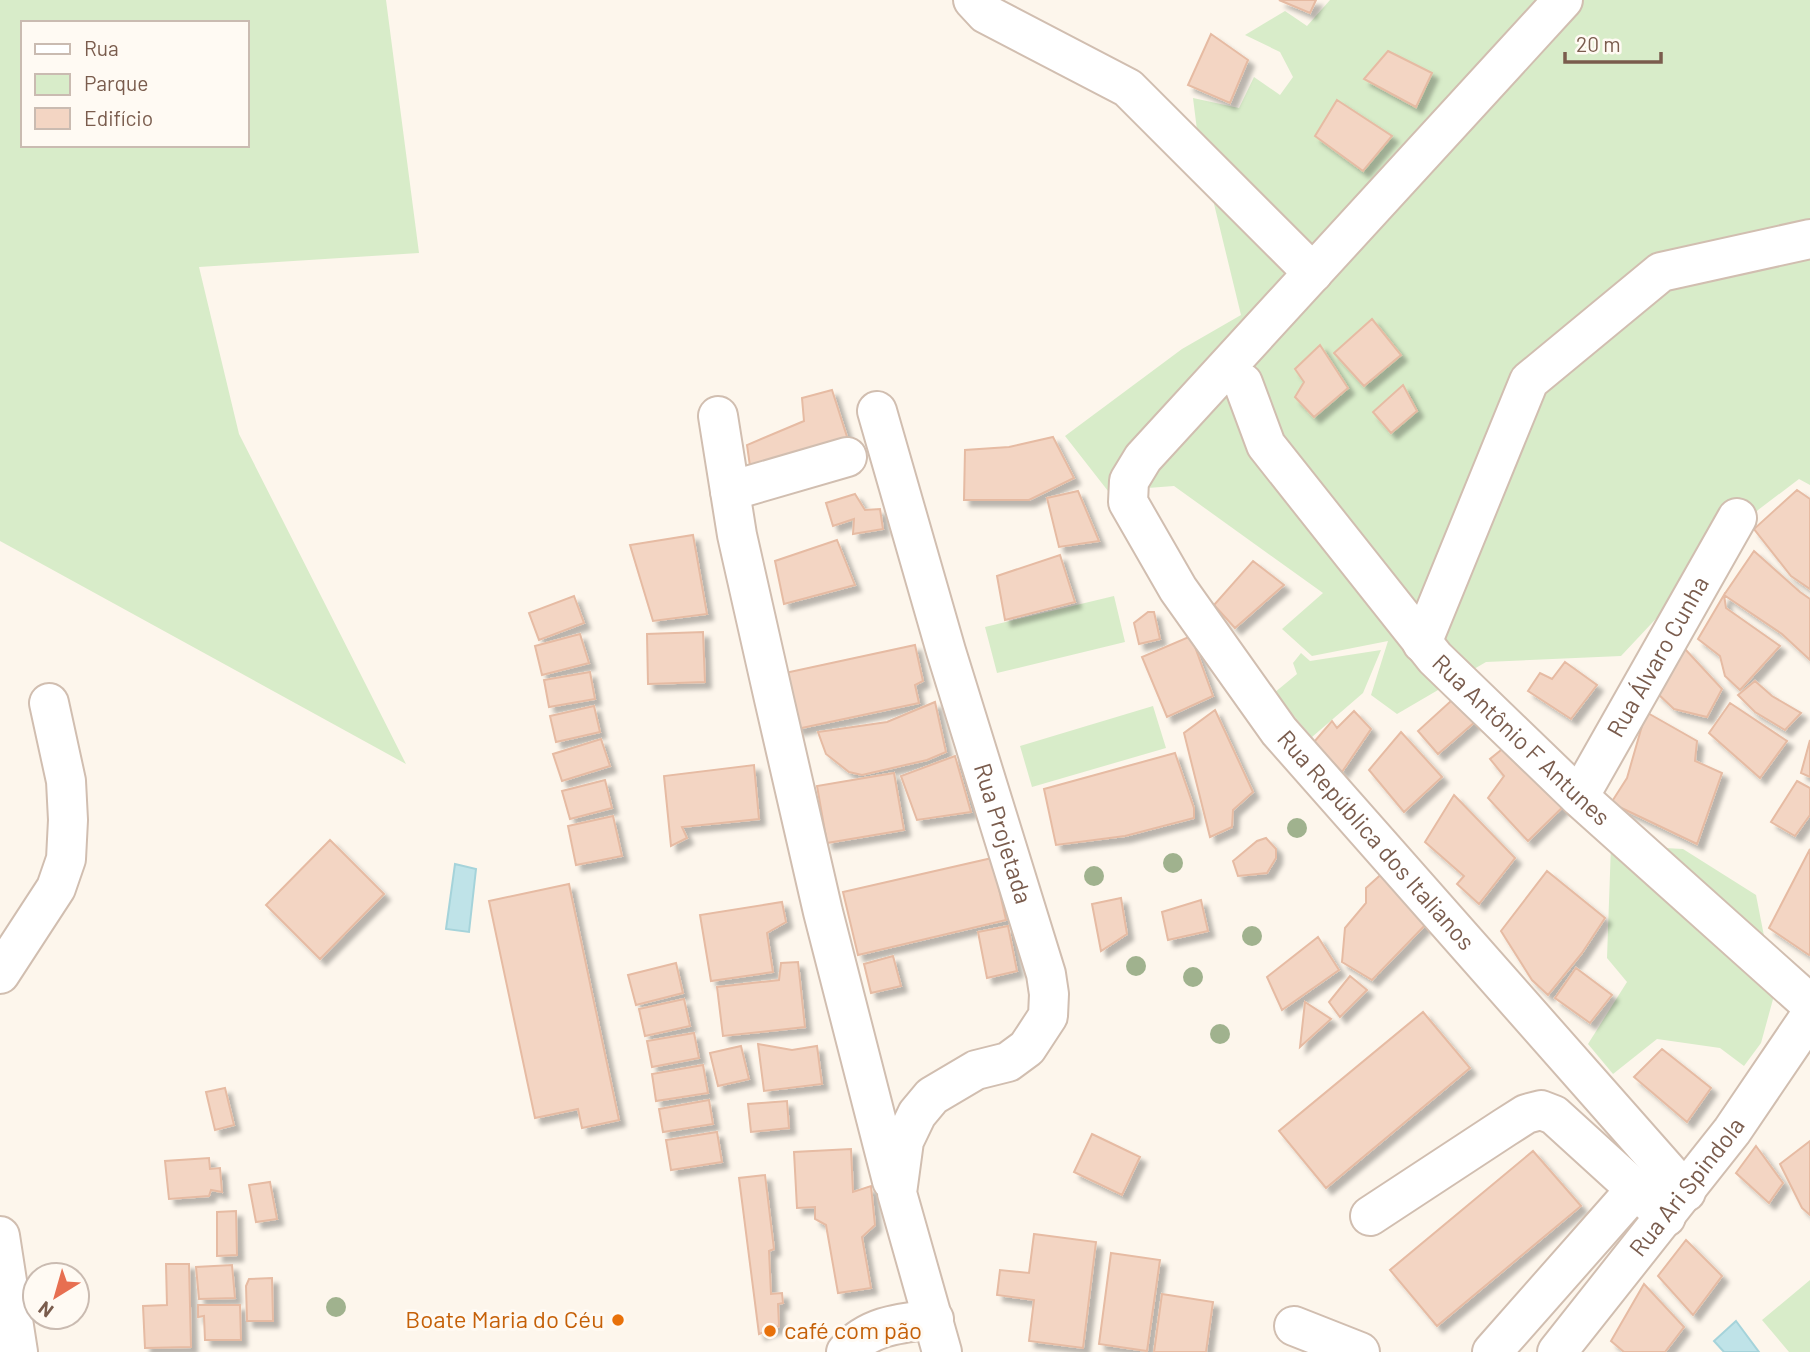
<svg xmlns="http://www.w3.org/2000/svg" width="1810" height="1352" viewBox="0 0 1810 1352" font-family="Barlow,sans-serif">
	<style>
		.green { fill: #d8ecc9; fill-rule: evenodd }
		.water { fill: #bfe3e8; stroke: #a5d3da; stroke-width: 2 }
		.building { fill: #f3d5c3; stroke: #e6bba3; stroke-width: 2; filter: url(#shadow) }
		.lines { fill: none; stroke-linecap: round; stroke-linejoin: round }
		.minor-casing { stroke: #d1beb0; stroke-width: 42 }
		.minor { stroke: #fff; stroke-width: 38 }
		.tree { fill: #a0b28e }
		.food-dot { fill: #e8710a; stroke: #fffaf3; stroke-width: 2.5 }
		.labels { text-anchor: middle; stroke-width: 6; stroke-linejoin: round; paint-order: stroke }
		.street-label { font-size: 24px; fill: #7a5c4d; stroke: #fffaf3 }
		.food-label { font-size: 24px; fill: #c56008; stroke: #fffaf3; text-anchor: end }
	</style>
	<defs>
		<filter id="shadow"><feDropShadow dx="6" dy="6" stdDeviation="2" flood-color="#0004"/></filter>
	</defs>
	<rect width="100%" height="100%" fill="#fdf6ec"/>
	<path class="green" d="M0,0H386L419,253L199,267L239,434L406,764L0,541ZM23,23H247V145H23Z
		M1330,0H1810V485L1799,479L1758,510L1621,656L1486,662L1397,714L1371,695L1388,641L1312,656L1282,629L1323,593L1174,486L1108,491L1065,436L1182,349L1241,315L1198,138L1193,98L1239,108L1254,77L1280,95L1293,77L1280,52L1245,35L1285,11L1307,26Z
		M1114,596L1125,642L997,673L985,627Z
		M1381,650L1363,693L1312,737L1274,693L1297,674L1293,663L1301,653L1310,661Z
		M1153,706L1166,748L1032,787L1020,746Z
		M1611,845L1683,849L1756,895L1775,992L1761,1043L1744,1066L1720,1048L1657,1039L1613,1074L1588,1044L1627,982L1607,958Z
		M1810,1280V1352H1789L1762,1320Z"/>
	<path class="water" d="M455,864L476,869L469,932L446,929Z
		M1736,1321L1759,1352H1724L1714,1341Z"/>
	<path class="building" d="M1279,0H1316L1310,13Z
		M1211,34L1248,60L1230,103L1188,85Z
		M1388,51L1432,73L1416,107L1364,79Z
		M1337,100L1392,136L1363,171L1315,136Z
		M1372,319L1401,355L1364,386L1334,353Z
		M1320,345L1348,388L1314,417L1295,397L1304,382L1295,369Z
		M1403,385L1417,411L1391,433L1373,412Z
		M832,390L849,443L752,480L747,445L804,421L802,398Z
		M1053,437L1074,478L1029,500H964L965,450L1009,447Z
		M1797,490L1810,499V589L1791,576L1754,529Z
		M1078,491L1099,541L1059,547L1047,498Z
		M855,494L865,510L880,509L883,529L853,534L854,519L833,526L826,503Z
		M693,535L707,614L653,621L630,545Z
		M837,540L855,585L784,604L775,561Z
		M1754,551L1800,592L1810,599V660L1782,634L1724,595Z
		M1060,555L1075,602L1005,620L997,576Z
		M1253,561L1284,585L1235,628L1214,605Z
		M1724,595L1726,608L1780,646L1740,690L1725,676L1720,656L1698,639Z
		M574,596L584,623L539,640L529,613Z
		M1148,612H1154L1160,639L1139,644L1134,623Z
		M703,632L705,682L648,684L647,634Z
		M580,634L589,663L542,675L535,646Z
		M1191,636L1213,696L1167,717L1142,657Z
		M915,645L923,681L915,685L919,703L797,729L785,673Z
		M1685,649L1722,689L1707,717L1674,709L1656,692Z
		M1565,662L1597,685L1571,719L1528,691L1540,673L1552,679Z
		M590,672L595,699L549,707L544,680Z
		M1755,681L1772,696L1801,713L1785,730L1755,712L1738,695Z
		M1452,700L1476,721L1438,754L1418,731Z
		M935,702L946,752L927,760L862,775L849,772L826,754L818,732L887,722Z
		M1730,703L1787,741L1760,778L1709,733Z
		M594,706L600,732L556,742L550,716Z
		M1215,710L1253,792L1233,810L1232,827L1210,837L1184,733Z
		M1354,711L1371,729L1342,772L1314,742L1332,721L1337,728Z
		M1646,712L1697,741L1695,761L1722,773L1697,844L1611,803L1627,778Z
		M1401,732L1442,777L1404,812L1369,770Z
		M601,739L610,766L562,781L553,754Z
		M1810,740V777L1801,773Z
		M1511,742L1573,797L1528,841L1488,798L1504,776L1490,759Z
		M1175,753L1194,808V818L1125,836L1056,845L1044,789Z
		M955,756L971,812L917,820L901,776Z
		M754,765L759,819L682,827L687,838L671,846L664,776Z
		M894,773L904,830L827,843L817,786Z
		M605,780L612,808L570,819L562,791Z
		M1797,781L1810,788V815L1795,836L1771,822Z
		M1454,795L1515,858L1479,904L1457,884L1464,876L1425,842Z
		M613,816L622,856L576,865L568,826Z
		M1266,838L1276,849V858L1267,873L1238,876L1233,861L1257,841Z
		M330,840L384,894L320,959L266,905Z
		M1810,849V954L1809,955L1769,928Z
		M992,858L1006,920L858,955L843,892Z
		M1386,870L1432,918L1372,980L1342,962L1345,928L1366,903V888Z
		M1547,871L1605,918L1582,953L1548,995L1532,980L1501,931Z
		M569,884L619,1120L582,1128L578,1109L535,1118L489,901Z
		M1121,898L1127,934L1101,951L1092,904Z
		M1201,900L1208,931L1168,940L1162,912Z
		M782,902L786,922L767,933L773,972L711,981L700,915Z
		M1008,926L1017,971L987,978L978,932Z
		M1318,937L1339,970L1282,1010L1267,977Z
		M893,956L901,986L871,993L864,964Z
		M798,962L805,1027L723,1036L717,987L779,980L781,963Z
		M676,963L683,993L636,1005L628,975Z
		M1576,968L1612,995L1590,1023L1555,998Z
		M1350,976L1367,990L1340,1017L1329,1002Z
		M684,999L690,1026L645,1036L639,1009Z
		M1305,1002L1331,1019L1300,1047Z
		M1423,1012L1470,1068L1326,1188L1279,1131Z
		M694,1033L699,1058L652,1067L647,1041Z
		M758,1044L792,1050L817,1046L822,1084L764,1091Z
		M741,1046L749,1079L718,1086L710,1053Z
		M1662,1049L1711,1088L1687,1122L1634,1077Z
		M703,1065L708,1093L656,1101L652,1074Z
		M225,1088L234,1125L215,1130L206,1092Z
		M709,1100L713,1124L663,1132L659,1109Z
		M787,1101L789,1128L751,1132L748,1104Z
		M717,1132L722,1162L671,1170L666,1140Z
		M1092,1134L1140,1157L1122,1195L1074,1172Z
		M1810,1141V1215L1802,1208L1780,1164Z
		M1756,1146L1783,1183L1769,1203L1736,1173Z
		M851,1149L853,1192L871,1186L875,1225L862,1237L871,1288L838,1293L826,1225L815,1219V1207L797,1208L794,1152Z
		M1533,1151L1581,1206L1437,1326L1390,1270Z
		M209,1158L210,1169L220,1168L222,1192L211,1190L209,1196L169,1199L165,1161Z
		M765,1175L774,1249L769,1251L771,1294L782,1293L783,1303L778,1304L779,1326L759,1334L739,1178Z
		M270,1182L277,1219L256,1222L249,1185Z
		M236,1211L237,1255L217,1256V1212Z
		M1034,1234L1096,1242L1083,1348L1029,1341L1034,1300L997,1295L1000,1270L1029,1273Z
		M1686,1240L1722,1276L1693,1315L1658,1276Z
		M1111,1253L1160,1260L1147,1351L1099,1344Z
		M166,1264H189L191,1347L145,1348L143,1306L167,1305Z
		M232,1265L235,1298L199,1299L196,1267Z
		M272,1278L273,1321H247L246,1286L249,1279Z
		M1644,1284L1684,1327L1665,1352H1624L1611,1341Z
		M1162,1294L1213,1302L1206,1352H1154Z
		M198,1305H240L241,1340H205L204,1316L198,1317Z"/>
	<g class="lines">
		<defs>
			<g id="minor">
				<path d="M973,0L986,14L1128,88L1313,273"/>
				<path id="s1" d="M1563,0L1143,458L1129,481L1128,502L1178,589L1279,731L1686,1192"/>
				<path id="s2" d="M1243,383L1266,445L1435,658L1579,797L1810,1004"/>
				<path id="s3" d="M877,411L946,651L1046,974L1049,994L1048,1016L1027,1048L1008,1062L976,1070L932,1096L917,1114L904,1141L897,1193L942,1352"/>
				<path d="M718,416L737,535L774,699L823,912L892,1181"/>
				<path d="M730,491L847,457"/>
				<path d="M1422,643L1529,381L1661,272L1810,239"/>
				<path id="s4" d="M1579,797L1737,518"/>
				<path d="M0,974L56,888L66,859L68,820L66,781L49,703"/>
				<path d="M1370,1216L1504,1128L1526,1114L1541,1110L1554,1115L1666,1217"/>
				<path d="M0,1236L18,1352"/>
				<path d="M1294,1326L1360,1352"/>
				<path d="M846,1352C869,1325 901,1323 934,1319"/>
				<path d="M1492,1352L1635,1190"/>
				<path id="s5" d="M1557,1352L1732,1131L1810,1016"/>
			</g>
		</defs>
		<use href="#minor" class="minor-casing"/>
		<use href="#minor" class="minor"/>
	</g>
	<g class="tree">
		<circle cx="1297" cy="828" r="10"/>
		<circle cx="1173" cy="863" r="10"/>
		<circle cx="1094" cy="876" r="10"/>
		<circle cx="1252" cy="936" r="10"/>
		<circle cx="1136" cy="966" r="10"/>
		<circle cx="1193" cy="977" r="10"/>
		<circle cx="1220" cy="1034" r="10"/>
		<circle cx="336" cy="1307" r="10"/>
	</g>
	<g class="food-dot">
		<circle cx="618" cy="1320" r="7"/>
		<circle cx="770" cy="1331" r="7"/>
	</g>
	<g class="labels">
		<g class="street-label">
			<text dy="8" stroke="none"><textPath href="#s4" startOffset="161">Rua Álvaro Cunha</textPath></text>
			<text dy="8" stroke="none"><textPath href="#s2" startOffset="457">Rua Antônio F Antunes</textPath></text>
			<text dy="8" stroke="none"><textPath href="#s3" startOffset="441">Rua Projetada</textPath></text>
			<text dy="8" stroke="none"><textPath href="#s1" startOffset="1090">Rua República dos Italianos</textPath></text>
			<text dy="8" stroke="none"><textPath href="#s5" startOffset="210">Rua Ari Spindola</textPath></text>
		</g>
		<g class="food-label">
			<text x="604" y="1328">Boate Maria do Céu</text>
			<text x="784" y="1339" text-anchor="start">café com pão</text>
		</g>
	</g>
	<rect x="21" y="21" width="228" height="126" fill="#fffaf3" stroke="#cabbb1" stroke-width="2"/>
	<rect x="35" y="44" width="35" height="10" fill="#ffffff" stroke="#cabbb1" stroke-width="2"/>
	<text x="84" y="56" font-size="21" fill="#7a5c4d">Rua</text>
	<rect x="35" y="74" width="35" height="21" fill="#d8ecc9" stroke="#cabbb1" stroke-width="2"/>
	<text x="84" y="91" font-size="21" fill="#7a5c4d">Parque</text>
	<rect x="35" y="108" width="35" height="21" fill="#f3d5c3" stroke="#cabbb1" stroke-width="2"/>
	<text x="84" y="126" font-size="21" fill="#7a5c4d">Edifício</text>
	<g transform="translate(56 1296) rotate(217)"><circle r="33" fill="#fffaf3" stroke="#cabbb1" stroke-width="2"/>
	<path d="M0-5L12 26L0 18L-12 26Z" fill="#e76f51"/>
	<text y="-10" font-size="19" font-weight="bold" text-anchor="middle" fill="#7a5c4d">N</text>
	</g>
	<path d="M1565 52v10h96v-10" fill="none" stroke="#7a5c4d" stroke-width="3.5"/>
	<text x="1576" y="52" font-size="21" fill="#7a5c4d" stroke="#fffaf3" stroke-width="5" paint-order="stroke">20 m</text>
</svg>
